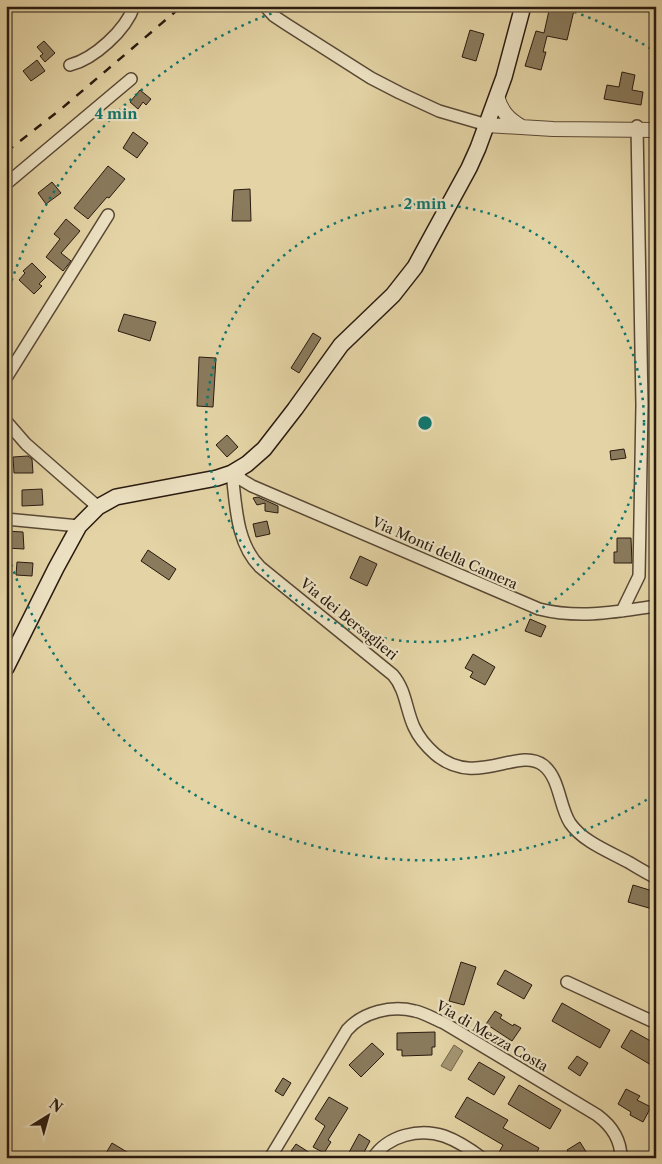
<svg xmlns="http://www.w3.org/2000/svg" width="662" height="1164" viewBox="0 0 662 1164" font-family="'Libre Caslon Text',serif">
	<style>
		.water { fill: #a49572; stroke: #73644b }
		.building { fill: #8a7b5d; stroke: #291a10 }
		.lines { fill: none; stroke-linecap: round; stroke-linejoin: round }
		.minor-casing { stroke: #584835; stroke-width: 14 }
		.tertiary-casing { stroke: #584835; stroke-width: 16 }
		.secondary-casing { stroke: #291a10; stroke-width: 18 }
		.minor { stroke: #ede3c4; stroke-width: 11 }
		.tertiary { stroke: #ede3c4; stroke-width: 14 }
		.secondary { stroke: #ede3c4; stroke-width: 15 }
		.rail { stroke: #291a10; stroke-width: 2.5; stroke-dasharray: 9 9; stroke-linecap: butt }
		.ring { fill: none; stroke: #0f766e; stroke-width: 2.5; stroke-dasharray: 2.5 5 }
		.labels { text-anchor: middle; stroke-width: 4.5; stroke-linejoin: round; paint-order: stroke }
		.street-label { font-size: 14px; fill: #291a10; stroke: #ede3c4 }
		.centre { fill: #0f766e; stroke: #ede3c4; stroke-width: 2.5 }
		.ring-label { font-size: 15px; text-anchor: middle; font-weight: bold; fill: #0f766e; stroke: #ede3c4; stroke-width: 4.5; stroke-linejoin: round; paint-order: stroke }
	</style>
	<rect width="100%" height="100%" fill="#e4d4a5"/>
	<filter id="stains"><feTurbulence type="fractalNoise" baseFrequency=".004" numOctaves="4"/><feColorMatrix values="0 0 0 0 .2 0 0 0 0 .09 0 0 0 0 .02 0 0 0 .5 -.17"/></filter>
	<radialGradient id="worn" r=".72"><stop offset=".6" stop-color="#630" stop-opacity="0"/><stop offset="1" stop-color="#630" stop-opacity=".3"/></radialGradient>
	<path class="water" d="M454,1045L463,1051L451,1071L441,1066Z"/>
	<path class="building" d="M550,6H575L567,40L547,36L543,52H546L541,70L525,66L536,31L544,33Z
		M470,30L484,34L476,61L462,57Z
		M44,41L55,53L45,62L40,56L43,54L37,47Z
		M37,60L45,71L31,81L23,71Z
		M622,72L635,75L632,90L643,92L641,105L604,99L607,85L619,87Z
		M140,90L151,99L146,105L143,102L138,109L130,102Z
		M133,132L148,143L137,158L123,148Z
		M108,166L125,179L109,198L107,197L88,219L74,208Z
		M52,182L61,193L46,204L38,193Z
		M250,189L251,221H232L234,190Z
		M66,219L80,231L61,253L71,261L63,271L46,257L60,239L54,234Z
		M32,263L46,277L39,284L42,286L34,294L19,280L25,273L23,271Z
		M124,314L156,322L150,341L118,331Z
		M313,333L321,338L299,373L291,368Z
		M199,357L216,358L213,407L197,406Z
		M227,435L238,447L227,457L216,445Z
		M624,449L626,458L611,460L610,451Z
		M28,456L32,459L33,473H14L13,457Z
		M42,489L43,505L22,506V490Z
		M258,497L278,506V513L265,511V503L257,505L253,498Z
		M267,521L270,534L256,537L253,524Z
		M6,531L23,532L24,549L6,548Z
		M617,538H631L632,563H614V552H617Z
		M148,550L176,569L169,580L141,561Z
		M360,556L377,564L367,586L350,578Z
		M17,562L33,563L32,576L16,575Z
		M530,619L546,626L541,637L525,631Z
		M473,654L495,667L485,685L470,677L473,672L465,668Z
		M633,885L656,892V910L628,902Z
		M461,962L476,967L464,1005L449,1001Z
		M505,970L532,985L524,999L497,984Z
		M562,1003L610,1030L600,1048L552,1021Z
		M495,1011L502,1015L500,1018L513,1026L514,1024L521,1028L512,1041L486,1024Z
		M631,1030L656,1044V1056L651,1065L621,1047Z
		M435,1032V1047H432V1055L402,1056V1050H397V1033Z
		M372,1043L384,1054L361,1077L349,1065Z
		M577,1056L588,1063L580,1076L568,1068Z
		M479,1062L505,1077L494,1095L468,1079Z
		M283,1078L291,1083L283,1096L275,1091Z
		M519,1085L561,1110L550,1129L508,1104Z
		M626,1089L640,1096L637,1100L651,1107L643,1122L630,1115L631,1112L618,1104Z
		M329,1097L348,1108L328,1140L331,1142L324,1153L313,1147L325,1126L315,1119Z
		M467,1097L508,1120L503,1128L539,1148L534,1158H505L498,1154L503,1145L455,1117Z
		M359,1134L370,1141L361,1158H346Z
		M580,1142L588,1155L584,1158H571L567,1150Z
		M112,1143L137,1158H103Z
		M296,1144L318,1158H303L291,1151Z"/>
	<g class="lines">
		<defs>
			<path id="minor" d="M265,6L274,16L286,24L371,78L400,93L439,111L487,125
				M70,65C94,59 126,30 134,6
				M6,184L131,79
				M6,378L108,215
				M6,421L26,444L98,507
				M235,471L242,480L252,486L539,609C579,619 616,612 656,606
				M232,473C236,505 236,543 260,567L393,675C406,690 406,710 414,727C419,738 426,746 435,754C476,789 518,746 543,765C560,778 559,806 570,823C583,842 610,852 630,863C638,868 647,873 656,878
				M6,519L79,526
				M622,611L639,576L642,405L637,126
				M567,982L656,1023
				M270,1158L347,1030C363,1012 391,1005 415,1011C425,1013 434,1019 444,1023L597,1115C612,1126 621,1139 621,1158
				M373,1158C388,1135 420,1128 444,1136C458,1141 470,1149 482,1158"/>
			<path id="tertiary" d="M497,96C501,111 508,119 522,127
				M487,125L553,129L656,130"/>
			<path id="secondary" d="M6,668L56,568L79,526L98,507L116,497L217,478L232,473L247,464L264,449L295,409L341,345L393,295L415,267L469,168L478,148L504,77L523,6"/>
		</defs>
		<use href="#minor" class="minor-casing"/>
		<use href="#tertiary" class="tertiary-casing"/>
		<use href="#secondary" class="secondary-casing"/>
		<use href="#minor" class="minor"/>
		<use href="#tertiary" class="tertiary"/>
		<use href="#secondary" class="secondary"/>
		<path class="rail" d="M6,152L61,109L182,6"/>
	</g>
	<g class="ring">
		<circle cx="425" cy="423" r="219"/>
		<path d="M653 796A437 437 0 0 1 7 551M7 295A437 437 0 0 1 290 7M560 7A437 437 0 0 1 653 50"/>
	</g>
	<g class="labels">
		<g class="street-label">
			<text transform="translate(445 553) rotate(24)" y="5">Via Monti della Camera</text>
			<text transform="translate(349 619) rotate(39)" y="5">Via dei Bersaglieri</text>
			<text transform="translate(492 1036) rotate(30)" y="5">Via di Mezza Costa</text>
		</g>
	</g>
	<circle cx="425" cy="423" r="8" class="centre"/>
	<g class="ring-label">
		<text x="116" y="119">4 min</text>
		<text x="425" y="209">2 min</text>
	</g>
	<rect width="662" height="1164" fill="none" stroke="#e4d4a5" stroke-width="25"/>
	<rect x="8" y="8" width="647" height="1149" fill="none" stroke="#291a10" stroke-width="2.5"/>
	<rect x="12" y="12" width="637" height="1139" fill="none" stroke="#291a10"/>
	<g transform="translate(48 1116) rotate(37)" stroke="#ede3c4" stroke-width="4" paint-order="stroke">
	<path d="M0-4L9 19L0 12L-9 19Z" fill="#291a10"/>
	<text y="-8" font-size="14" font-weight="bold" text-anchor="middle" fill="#291a10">N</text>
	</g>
	<rect width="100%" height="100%" filter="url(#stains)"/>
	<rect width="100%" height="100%" fill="url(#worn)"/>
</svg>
